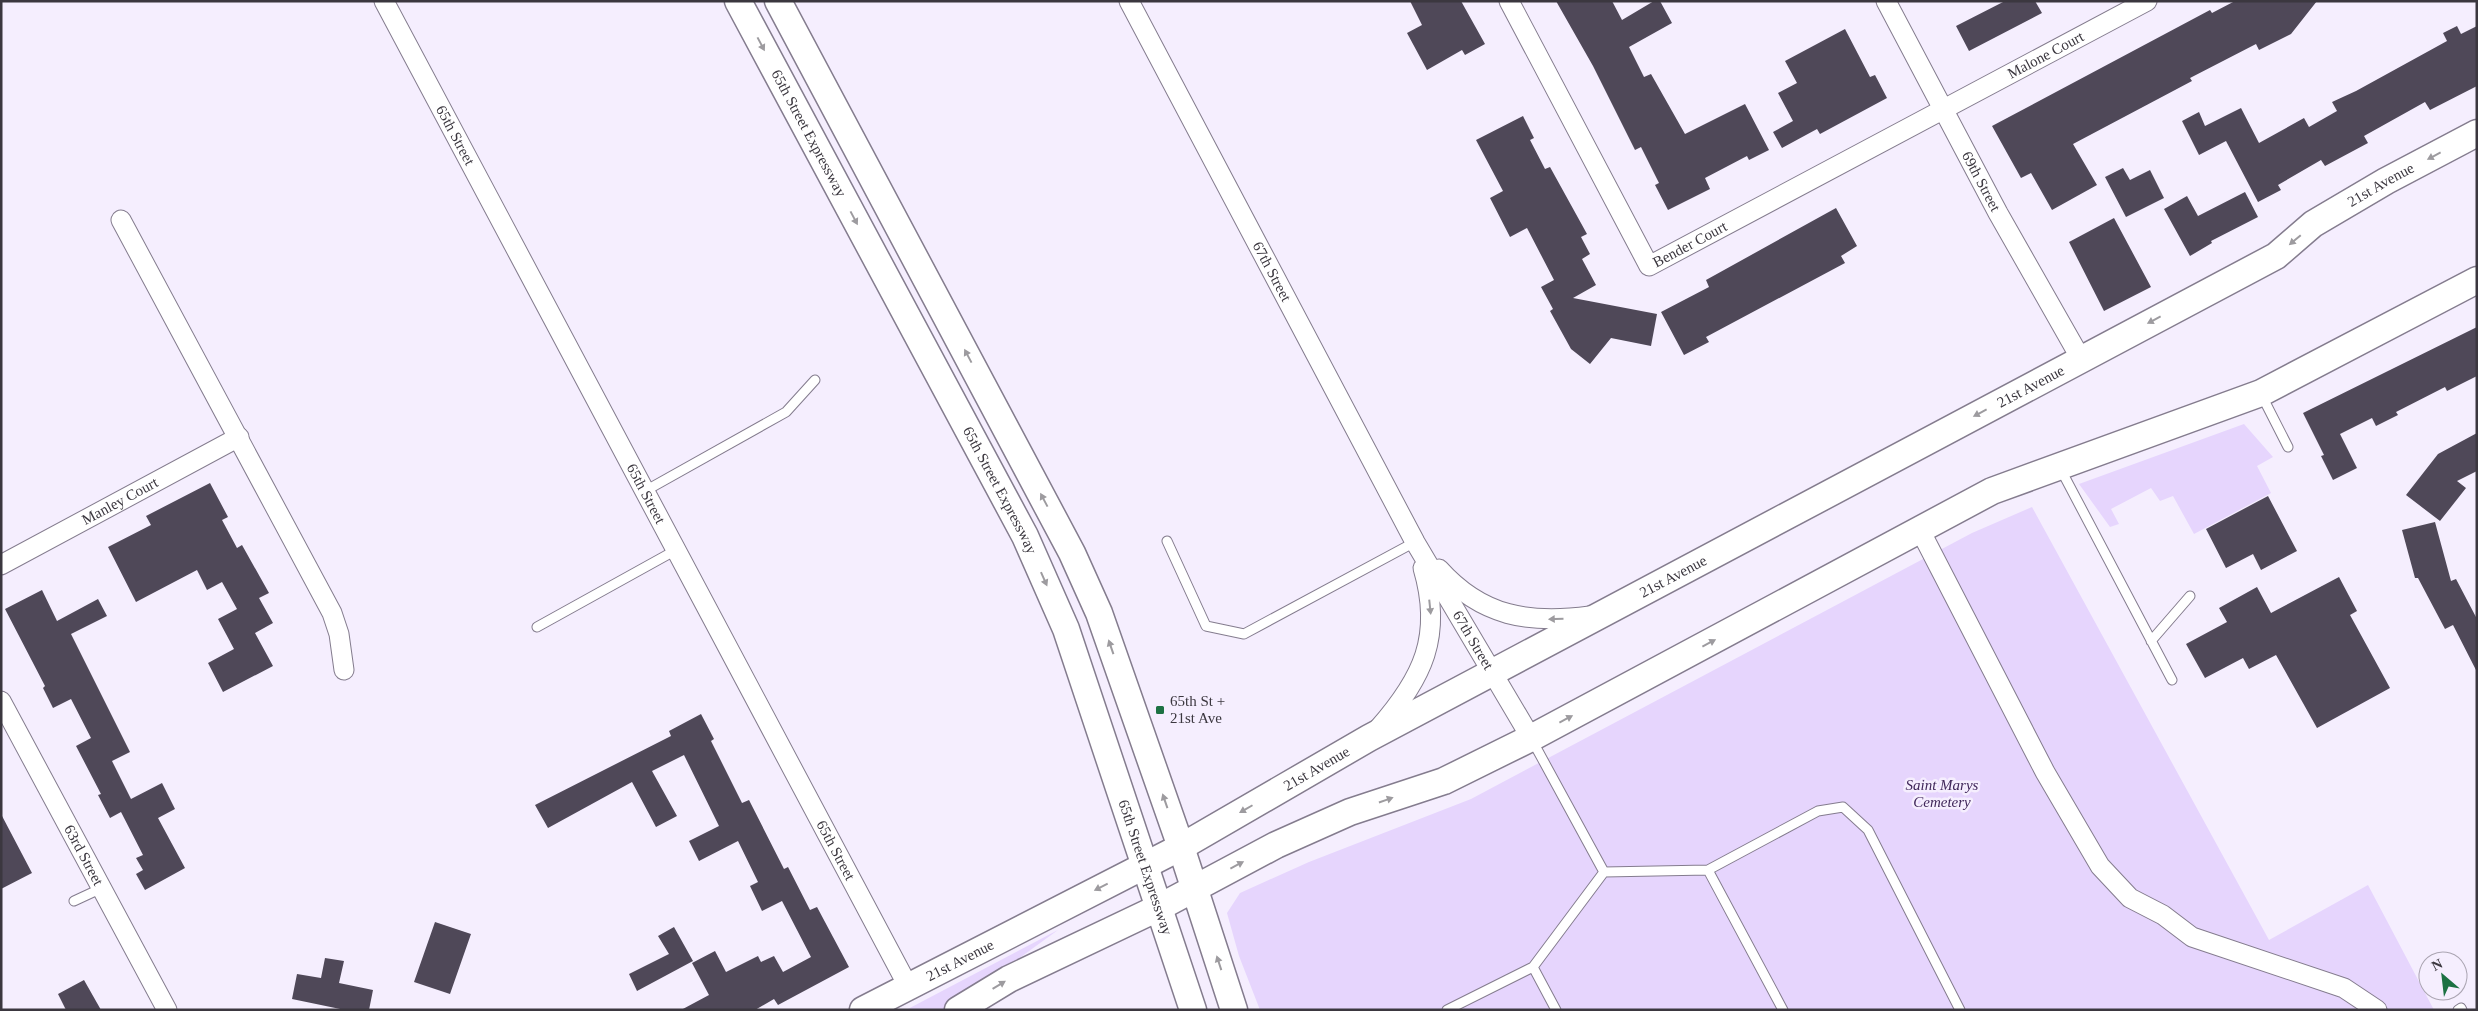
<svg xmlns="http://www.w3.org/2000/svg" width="2478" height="1011" viewBox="0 0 2478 1011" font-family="'Times New Roman',serif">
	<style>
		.green { fill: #e6d5fd }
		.building { fill: #4f4858 }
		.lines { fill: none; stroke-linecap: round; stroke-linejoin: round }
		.lane-casing { stroke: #847c8e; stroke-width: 11 }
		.street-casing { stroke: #847c8e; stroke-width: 21 }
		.secondary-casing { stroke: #847c8e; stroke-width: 29 }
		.lane { stroke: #fff; stroke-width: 9 }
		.street { stroke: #fff; stroke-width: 19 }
		.secondary { stroke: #fff; stroke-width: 26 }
		.oneway { fill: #9d9b9f }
		.poi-dot { fill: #1c7143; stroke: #f5eefe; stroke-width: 2 }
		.labels { text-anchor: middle; stroke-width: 5; stroke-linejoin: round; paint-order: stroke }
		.street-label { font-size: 15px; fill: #3b373f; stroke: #f5eefe }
		.poi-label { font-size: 15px; fill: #3b373f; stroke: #f5eefe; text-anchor: start }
		.park-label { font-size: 15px; font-style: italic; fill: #40275a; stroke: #f5eefe }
	</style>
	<rect width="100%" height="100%" fill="#f5eefe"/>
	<path class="green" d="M2244,424L2273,457L2257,466L2271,493L2194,534L2173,496L2160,501L2151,488L2111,509L2119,524L2110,527L2079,484Z
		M2032,507L2269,940L2368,885L2434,1010H1260L1239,956L1227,913L1240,893L1309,862L1471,799L1972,533Z
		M1058,930L989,980L942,1010H906Z"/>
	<path class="building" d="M1410,1H1461L1485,44L1465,55L1462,50L1427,70L1407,33L1422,25Z
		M1556,1H1612L1622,20L1654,1H1660L1672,23L1629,47L1644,77L1651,74L1685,134L1745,104L1769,150L1749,160L1747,156L1705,178L1710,189L1668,210L1655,185L1659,183L1641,147L1635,150L1593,66Z
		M2005,1H2035L2042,13L1969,51L1956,26Z
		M2235,1H2317L2291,34L2259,50L2256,44L2190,78L2192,81L2073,144L2097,185L2052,210L2031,173L2021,178L1992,126L2210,10L2212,13Z
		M2457,26L2461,34L2477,26V86L2430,110L2425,102L2364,136L2368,143L2325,166L2321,160L2278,185L2281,190L2258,202L2226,141L2199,155L2182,121L2199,112L2205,126L2241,108L2259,143L2304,118L2309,127L2337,111L2332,102L2356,91L2447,41L2443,33Z
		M1845,29L1870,77L1875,75L1887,98L1820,134L1817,129L1782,148L1773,132L1793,121L1778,93L1797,83L1785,61Z
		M1523,116L1534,138L1530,140L1545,169L1550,167L1587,234L1581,237L1590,254L1582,259L1596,285L1573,298L1657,314L1651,346L1611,338L1590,364L1571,349L1550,311L1553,309L1541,287L1554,280L1527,228L1510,237L1490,198L1503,191L1476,140Z
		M2123,168L2130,180L2150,170L2164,198L2126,217L2105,177Z
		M2245,192L2258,217L2211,241L2212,243L2190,256L2164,209L2187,196L2198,216Z
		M1836,208L1857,246L1841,256L1845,263L1706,337L1709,342L1684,355L1661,312L1709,287L1706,280Z
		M2114,218L2151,287L2104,311L2069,242Z
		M2477,327V376L2447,391L2445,387L2396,412L2398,415L2376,426L2372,418L2340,434L2357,468L2333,480L2321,456L2324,455L2303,413Z
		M2477,433V471L2457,481L2466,488L2440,521L2406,495L2438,454Z
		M210,483L228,517L222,520L237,548L242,545L269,593L259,598L273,623L255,633L273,666L223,692L208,663L234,649L218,619L237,609L222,582L207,590L197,570L136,602L108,547L151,525L146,516Z
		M2268,496L2297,551L2261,570L2253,554L2226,568L2206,529Z
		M2435,522L2451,581L2456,579L2477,619V672L2453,625L2445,629L2418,578H2415L2402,530Z
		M2339,577L2357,611L2350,615L2390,688L2317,728L2276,655L2249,669L2243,658L2205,678L2186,644L2227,622L2219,608L2257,587L2271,613Z
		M42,590L57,621L98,599L107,616L71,634L130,752L112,761L131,799L162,783L175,809L158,818L185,868L145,890L136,874L143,870L136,858L143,855L121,812L110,818L98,795L101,794L76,746L91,738L71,699L53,708L43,688L45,686L5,609Z
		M701,714L714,739L711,741L742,803L749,800L784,869L788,867L810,910L817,907L849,967L778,1005L774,999L755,1010H681L709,995L692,963L715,951L726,972L758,956L761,962L774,956L783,972L811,957L782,901L762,911L750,886L758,882L738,841L699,861L689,841L719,826L684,755L652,771L677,816L656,827L632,782L548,828L535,805L671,736L669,731Z
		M1,814L32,873L1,889Z
		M435,922L471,934L450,994L414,982Z
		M674,927L693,961L637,991L629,974L669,954L658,936Z
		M325,958L344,961L339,983L373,990L369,1010H345L292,999L297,974L321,978Z
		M84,980L101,1010H66L58,994Z"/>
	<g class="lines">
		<defs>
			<path id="lane" d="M2262,396L2288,447
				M2060,468L2172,680
				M645,491L786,412L815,380
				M1167,541L1206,626L1244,634L1415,542
				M537,627L676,550
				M2151,641L2190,596
				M1532,740L1604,872
				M1708,870L1783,1010
				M74,901L102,888
				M1533,967L1556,1010
				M1447,1010L1533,967L1604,872L1708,870L1818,811L1843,807L1868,830L1960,1010
				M2458,1010L2461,1008L2462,1010"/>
			<g id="street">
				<path id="s1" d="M384,1L908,986"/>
				<path id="s2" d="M1129,1L1415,542L1531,738"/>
				<path id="s3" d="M1509,1L1649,266L2147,1"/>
				<path id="s4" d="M1886,1L1998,213L2081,359"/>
				<path d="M121,220L332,613L339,634L344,670"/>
				<path d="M1920,530L2045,772L2100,866L2130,898L2163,915L2192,937L2344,988L2377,1010"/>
				<path id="s5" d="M1,565L239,437"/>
				<path d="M1439,569C1482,617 1529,624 1590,616"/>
				<path id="s6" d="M1,701L167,1010"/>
				<path d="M1378,729C1423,678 1443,636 1423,568"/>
			</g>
			<g id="secondary">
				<path id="s7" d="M738,1L1025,536L1066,629L1193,1010"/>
				<path d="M778,1L1072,553L1099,613L1181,847L1234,1010"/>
				<path id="s8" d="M863,1010L1181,847L1369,738L2276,256L2313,224L2386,181L2477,133"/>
				<path d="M958,1010L1009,979L1158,908L1276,845L1350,812L1444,781L1531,738L1992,491L2261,393L2477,280"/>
			</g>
		</defs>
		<use href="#lane" class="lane-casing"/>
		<use href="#street" class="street-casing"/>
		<use href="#secondary" class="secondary-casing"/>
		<use href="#lane" class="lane"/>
		<use href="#street" class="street"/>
		<use href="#secondary" class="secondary"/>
	</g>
	<defs><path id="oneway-solid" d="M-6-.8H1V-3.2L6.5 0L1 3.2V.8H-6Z" transform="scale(1.25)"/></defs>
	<g class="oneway">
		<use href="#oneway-solid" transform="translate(761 44) rotate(62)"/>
		<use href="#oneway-solid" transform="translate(2434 156) rotate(152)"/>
		<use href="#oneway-solid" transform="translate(854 218) rotate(62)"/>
		<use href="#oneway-solid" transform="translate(2295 240) rotate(140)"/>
		<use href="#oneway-solid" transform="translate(2154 320) rotate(152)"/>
		<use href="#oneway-solid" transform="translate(968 356) rotate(-118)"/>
		<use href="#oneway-solid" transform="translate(1980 413) rotate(152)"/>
		<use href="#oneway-solid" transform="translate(1044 500) rotate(-118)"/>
		<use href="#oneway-solid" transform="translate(1044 579) rotate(66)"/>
		<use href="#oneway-solid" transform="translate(1430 607) rotate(84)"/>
		<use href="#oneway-solid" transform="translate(1556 619) rotate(178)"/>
		<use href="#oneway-solid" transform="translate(1709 643) rotate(-28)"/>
		<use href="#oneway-solid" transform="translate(1111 647) rotate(-109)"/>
		<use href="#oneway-solid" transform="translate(1566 719) rotate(-28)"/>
		<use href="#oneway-solid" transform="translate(1386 800) rotate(-19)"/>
		<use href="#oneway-solid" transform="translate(1165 801) rotate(-109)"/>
		<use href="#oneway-solid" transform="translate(1246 809) rotate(150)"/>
		<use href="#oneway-solid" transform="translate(1237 865) rotate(-28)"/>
		<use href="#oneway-solid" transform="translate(1101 887) rotate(153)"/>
		<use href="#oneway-solid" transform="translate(1219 963) rotate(-108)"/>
		<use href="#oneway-solid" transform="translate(999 985) rotate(-31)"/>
	</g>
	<rect class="poi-dot" x="1155" y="705" width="10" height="10" rx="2.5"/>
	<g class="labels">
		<g class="street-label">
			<text dy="5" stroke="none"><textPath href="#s3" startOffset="749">Malone Court</textPath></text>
			<text dy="5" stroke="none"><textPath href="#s7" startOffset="150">65th Street Expressway</textPath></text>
			<text dy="5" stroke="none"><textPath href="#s1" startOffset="152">65th Street</textPath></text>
			<text dy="5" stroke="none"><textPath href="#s4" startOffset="204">69th Street</textPath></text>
			<text dy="5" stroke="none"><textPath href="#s8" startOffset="1729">21st Avenue</textPath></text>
			<text dy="5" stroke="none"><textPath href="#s3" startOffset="346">Bender Court</textPath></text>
			<text dy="5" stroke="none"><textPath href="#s2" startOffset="306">67th Street</textPath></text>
			<text dy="5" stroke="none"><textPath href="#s8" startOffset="1324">21st Avenue</textPath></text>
			<text dy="5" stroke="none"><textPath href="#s7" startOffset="555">65th Street Expressway</textPath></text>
			<text dy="5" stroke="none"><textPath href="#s1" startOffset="558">65th Street</textPath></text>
			<text dy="5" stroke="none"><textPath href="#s5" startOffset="135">Manley Court</textPath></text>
			<text dy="5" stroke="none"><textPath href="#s8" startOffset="919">21st Avenue</textPath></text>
			<text dy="5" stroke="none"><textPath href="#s2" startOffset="726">67th Street</textPath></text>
			<text dy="5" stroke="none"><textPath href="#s8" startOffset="514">21st Avenue</textPath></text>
			<text dy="5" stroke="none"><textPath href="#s1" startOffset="962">65th Street</textPath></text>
			<text dy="5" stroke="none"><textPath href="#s6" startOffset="175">63rd Street</textPath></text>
			<text dy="5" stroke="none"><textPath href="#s7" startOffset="960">65th Street Expressway</textPath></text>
			<text dy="5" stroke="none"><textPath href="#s8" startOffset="109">21st Avenue</textPath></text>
		</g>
		<g class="poi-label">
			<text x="1170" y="706">65th St +<tspan x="1170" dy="17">21st Ave</tspan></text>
		</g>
		<g class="park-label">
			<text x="1942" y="790">Saint Marys<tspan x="1942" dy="17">Cemetery</tspan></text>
		</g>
	</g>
	<rect width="2478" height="1011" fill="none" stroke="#3b373f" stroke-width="5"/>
	<g transform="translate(2443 976) rotate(332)"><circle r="24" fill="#f5eefe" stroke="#aba5b2"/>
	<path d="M0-4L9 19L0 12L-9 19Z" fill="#1c7143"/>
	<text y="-8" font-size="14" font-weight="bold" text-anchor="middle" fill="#3b373f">N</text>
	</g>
</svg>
